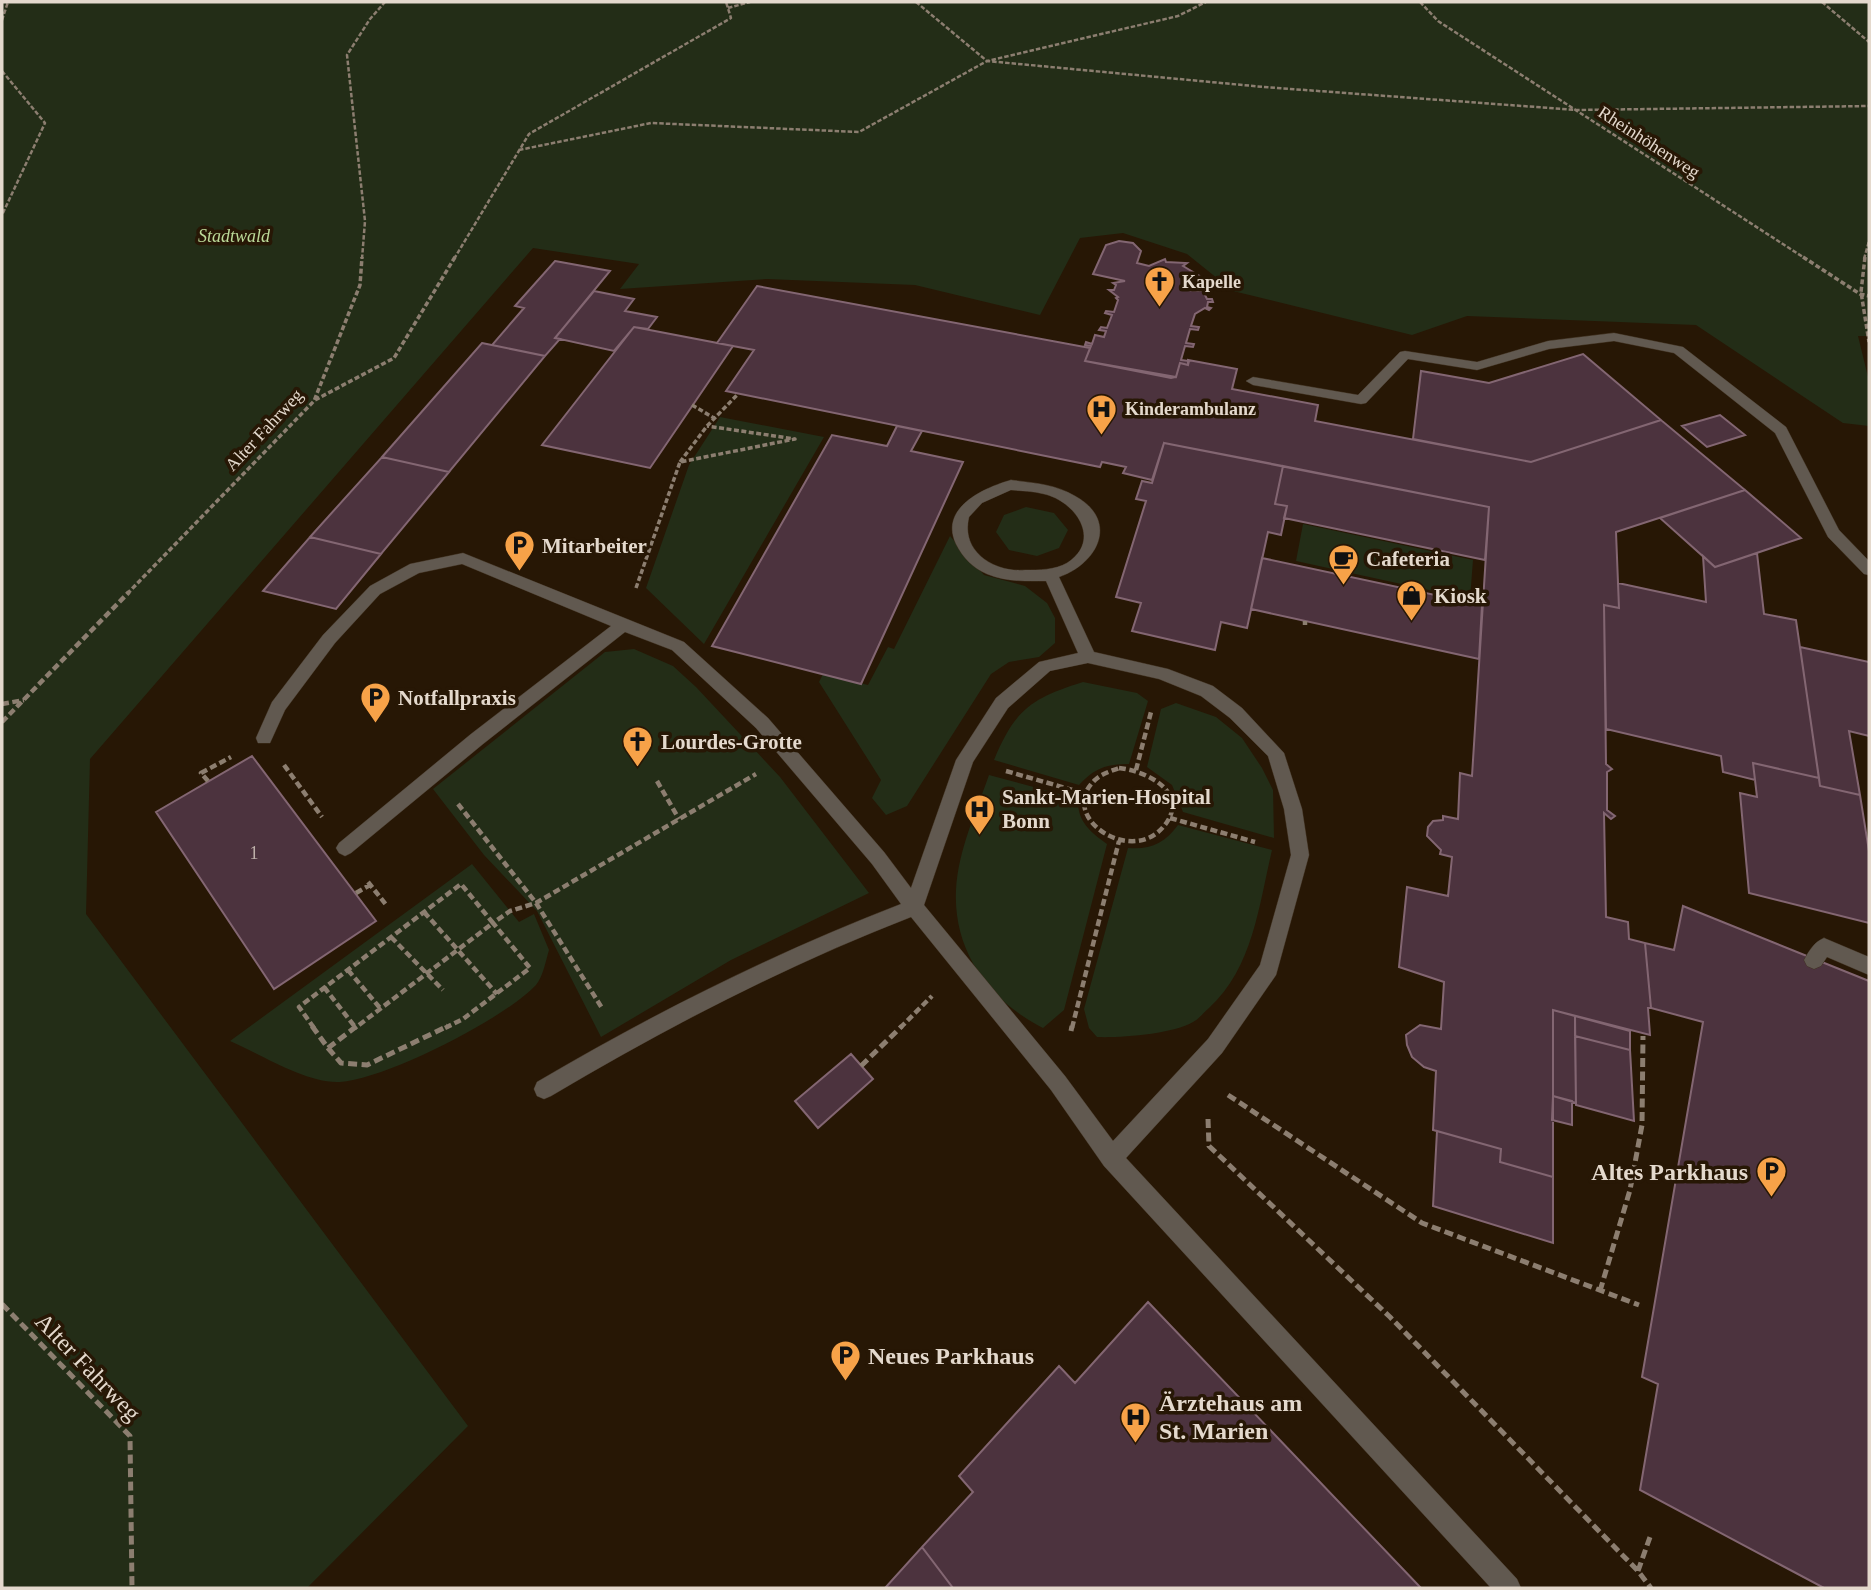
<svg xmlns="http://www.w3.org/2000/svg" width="1871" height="1590" viewBox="0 0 1871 1590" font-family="'Times New Roman',serif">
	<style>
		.green { fill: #232d17 }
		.building { fill: #4c333e; stroke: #836672; stroke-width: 2 }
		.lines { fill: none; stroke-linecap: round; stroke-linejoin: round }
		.service-casing { stroke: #413221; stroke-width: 1 }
		.path-far3 { stroke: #8c7e70; stroke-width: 2.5; stroke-dasharray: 4.5 2; stroke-linecap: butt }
		.path-far2 { stroke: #8c7e70; stroke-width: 3.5; stroke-dasharray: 5 2.5; stroke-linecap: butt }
		.path-far1 { stroke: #8c7e70; stroke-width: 4.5; stroke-dasharray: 7 3.5; stroke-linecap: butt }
		.path { stroke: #8c7e70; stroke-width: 5; stroke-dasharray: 9 4.5; stroke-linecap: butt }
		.service { fill: #615950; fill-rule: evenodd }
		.labels { text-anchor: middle; stroke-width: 7; stroke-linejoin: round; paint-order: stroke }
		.far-street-label { font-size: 18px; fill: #e4d9cd; stroke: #271705 }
		.far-park-label { font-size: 18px; font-style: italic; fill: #bcda99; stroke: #271705 }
		.far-poi-label { font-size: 18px; font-weight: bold; fill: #e4d9cd; stroke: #271705; text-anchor: start }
		.number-label { font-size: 18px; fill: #beb0a9 }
		.poi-label { font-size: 21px; font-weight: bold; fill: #e4d9cd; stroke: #271705; text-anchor: start }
		.near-poi-label { font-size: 24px; font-weight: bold; fill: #e4d9cd; stroke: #271705; text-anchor: start }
		.near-street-label { font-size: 24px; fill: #e4d9cd; stroke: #271705 }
	</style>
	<rect width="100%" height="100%" fill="#271705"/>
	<path class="green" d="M2,2H1866L1869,5V336H1858L1869,381V426L1843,423L1696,325L1467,316L1412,335L1233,291L1187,254L1123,233L1080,238L1040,315L915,285L767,279L620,289L639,264L533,248L90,759L86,914L468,1426L307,1588H2Z
		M720,417L824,437L704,644L646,588L689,465Z
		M1026,507L1054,513L1068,530L1059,548L1037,556L1009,550L996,532L1004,515Z
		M1303,524L1473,560L1470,599L1296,561Z
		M950,536L984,575L1025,586L1047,603L1055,618V643L1039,657L1009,662L991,674L907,806L886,815L872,798L881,780L819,682L823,674L868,685L888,647L894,649Z
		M634,649L673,666L696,687L780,777L869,893L731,960L601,1037L537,911L484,855L433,789L605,652Z
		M1083,682L1137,693L1148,701L1129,764C1106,764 1095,768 1079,785L994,760C1015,709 1032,698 1083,682Z
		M1176,703L1216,717L1242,738L1262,768L1273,790L1274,838L1183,812L1172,785L1147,767L1161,709Z
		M989,775L1078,799C1077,821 1090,832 1107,844L1064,1010L1043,1028C990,1001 953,952 956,890C958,851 976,812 989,775Z
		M1178,825L1272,850C1259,905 1253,968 1209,1008C1204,1012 1199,1019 1193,1022C1173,1034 1120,1038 1097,1037L1089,1028L1084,1009L1128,848C1150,850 1165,843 1178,825Z
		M472,864L519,922L534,914L549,950C546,960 543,977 536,985C504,1019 386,1079 340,1082C307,1084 260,1054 230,1041Z"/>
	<path class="building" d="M1119,241L1133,243L1141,251L1137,263L1149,266L1165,259L1166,262L1187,263L1183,266L1198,275L1193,276L1191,283L1196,284L1195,286H1190L1188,290L1203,291L1207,299H1212L1213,302H1208L1207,307L1211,308L1209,310L1205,308L1195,314L1191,326L1199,327L1198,330L1190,329L1186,343L1194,344L1193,347L1185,346L1181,360L1189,361L1188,365L1180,363L1176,377L1085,361L1091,346L1085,345L1086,342L1092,344L1095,335L1104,337L1106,331L1099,330L1101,327L1107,328L1112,315L1105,313L1106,311L1114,312L1118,300L1116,298L1118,297L1109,290H1114L1116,285L1113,283L1125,281L1093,274L1106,245Z
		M555,261L610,271L555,338L560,339L545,356L492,345L524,308L515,306Z
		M757,286L1090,348L1085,361L1171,378L1176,377L1180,363L1188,365V360L1237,369L1232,389L1318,405L1315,421L1531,462L1661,420L1745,490L1616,532L1619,608L1604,605L1606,764L1612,769L1607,772V810L1615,816L1611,819L1604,813L1606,917L1628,922L1629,939L1645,943L1651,1008H1648L1650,1035L1553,1010V1177L1500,1162L1501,1149L1433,1130L1436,1071L1424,1067L1412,1057L1407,1045L1406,1035L1420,1025L1441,1029L1444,982L1399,967L1407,887L1448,896L1452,857L1440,854L1441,850L1427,836L1428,827L1433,821L1443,820V816L1458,819L1460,773L1472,776L1489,507L1164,443L1152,480L1123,473L1126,467L1102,462L1100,467L726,391L754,350L717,343Z
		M594,291L634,299L625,311L657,317L648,329L634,327L614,351L555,338Z
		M634,327L733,346L650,468L542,445Z
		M482,343L545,356L449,472L382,457Z
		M1583,354L1661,420L1531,462L1413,439L1421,371L1489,383Z
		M1720,415L1745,435L1707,447L1682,426Z
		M897,426L922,431L911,451L963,462L861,684L712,646L832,435L887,446Z
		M1164,443L1283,466L1275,504L1287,506L1281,535L1268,532L1247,628L1221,622L1215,650L1132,631L1141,603L1116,597L1146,501L1136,499L1142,481L1152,483Z
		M382,457L449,472L381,554L310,537Z
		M1283,466L1489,507L1485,560L1284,518L1287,506L1275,504Z
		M1745,490L1801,538L1715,567L1660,518Z
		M310,537L381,554L336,609L263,591Z
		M1757,553L1764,614L1796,620L1819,778L1753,763L1755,780L1723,772L1721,756L1606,729L1604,605L1619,608L1618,583L1706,602L1703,556L1715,567Z
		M1262,558L1482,605L1479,659L1251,609Z
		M1800,647L1869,662V736L1849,731L1860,795L1820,786Z
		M252,756L376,921L274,989L156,812Z
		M1753,763L1819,778L1820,786L1860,795L1869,851V923L1749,893L1740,793L1757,797Z
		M1683,906L1869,981V1588H1824L1640,1490L1658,1384L1642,1377L1703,1022L1651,1008L1645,943L1674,950Z
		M1553,1010L1575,1016L1576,1103L1553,1096Z
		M1575,1016L1630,1031V1050L1575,1036Z
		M1575,1036L1630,1050L1634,1121L1576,1105Z
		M851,1054L873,1079L818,1128L795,1101Z
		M1553,1096L1572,1101V1125L1552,1120Z
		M1437,1131L1501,1149L1500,1162L1553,1177V1243L1433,1206Z
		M1148,1302L1421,1588H953L922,1547L973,1492L959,1476L1059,1366L1075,1383Z
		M922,1547L953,1588H885Z"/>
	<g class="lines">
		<defs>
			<path id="service" d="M1614,333L1683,347L1786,427L1839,530L1869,561V575L1864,574L1828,537L1775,433L1674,353L1614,341L1549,349L1477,370L1408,359L1366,403L1361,404L1253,385L1246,381L1253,377L1358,395L1400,352L1405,351L1477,362L1548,341Z
				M1011,480C1034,483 1055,484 1075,496C1119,520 1099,563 1059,577L1094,652L1168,669L1213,686L1242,708L1284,753L1302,809L1309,855L1276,975L1222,1053L1126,1158L1517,1579L1521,1588H1491L1104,1166L1051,1090L911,917C785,966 667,1027 551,1096L544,1099L537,1096L534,1089L537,1082C654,1013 774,953 901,904L872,864L756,728L672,650L625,632L483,744L351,853L345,856L339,853L336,848L339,843L471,734L611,626L462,564L419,573L380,594L335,643L285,710L270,743H258L256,738L272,702L323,635L370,586L410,564L463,553L684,642L768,718L884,852L911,888L956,760L996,698L1039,662L1078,653L1046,581C1025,581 1006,582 987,574C973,568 963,558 956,544C939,508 983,488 1011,480ZM1011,490C1022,491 1033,491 1044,494C1075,501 1103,540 1067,563C1055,570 1039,570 1025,570C1010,571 997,568 984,559C970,548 965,534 969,517L982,503ZM1088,663L1159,679L1201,696L1230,718L1268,756L1284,809L1291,855L1260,965L1208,1039L1113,1141L1065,1076L924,905L973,762L1008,708L1050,671Z
				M1824,938L1869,957V975L1827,957L1821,966L1814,969L1807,966L1804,960C1809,951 1814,942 1824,938Z"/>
		</defs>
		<use href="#service" class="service-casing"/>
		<path class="path-far3" d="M916,2L987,61L1264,87L1577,110L1869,106
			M1420,2L1438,21L1806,259
			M1822,2L1869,42
			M728,8L750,2
			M2,20L8,2
			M2,71L45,123L2,215
			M519,150L651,123L859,132L987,61L1178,16L1206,2
			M362,259L365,221L347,55L370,19L385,2
			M454,259L529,134L731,18L726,2
			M1864,259L1869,241"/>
		<path class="path-far2" d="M1803,257L1860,294L1869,296
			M1865,257L1861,292L1869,342
			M315,400L394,358L455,257
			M692,405L714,418
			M680,462L707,426L738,394
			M636,588L680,462L795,439L707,426
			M127,594L314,401L360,285L362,257"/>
		<path class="path-far1" d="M1305,621V625
			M2,704L24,700
			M2,722L129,592
			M284,765L322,817
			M1119,768C1147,771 1191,793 1164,826C1131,867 1056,816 1095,780C1101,774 1111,771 1119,768Z
			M1136,770L1151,712
			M1006,771L1083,793
			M208,781L201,773L231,757
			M657,781L679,819
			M458,804L536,903L602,1008
			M1170,818L1255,842
			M368,882L387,906
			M356,893L370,885
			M424,912L497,994
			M391,937L443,990
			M348,970L380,1008
			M324,987L355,1027
			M314,1028L299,1007L461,884L493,923L355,1028
			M445,1028L463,1019L530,968L493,923L510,911L536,903L756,774
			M900,1028L932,996
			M1072,1028L1119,841"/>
		<path class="path" d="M312,1026L328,1048L357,1026
			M1071,1031L1072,1026
			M328,1048L341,1063L367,1065L448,1026
			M861,1066L902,1026
			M1228,1095L1422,1223L1639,1305
			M1208,1119L1209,1146L1390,1317L1638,1571L1651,1588
			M1600,1291L1630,1190L1642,1125L1643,1036
			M2,1304L130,1436L132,1588
			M1638,1571L1650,1537"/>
		<use href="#service" class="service"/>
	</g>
	<defs>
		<symbol id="church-pin" viewBox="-11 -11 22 30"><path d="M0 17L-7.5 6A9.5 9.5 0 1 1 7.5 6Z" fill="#f7a248" stroke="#271705"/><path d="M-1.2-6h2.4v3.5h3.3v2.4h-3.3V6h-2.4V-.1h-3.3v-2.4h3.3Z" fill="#111"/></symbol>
		<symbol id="hospital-pin" viewBox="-11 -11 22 30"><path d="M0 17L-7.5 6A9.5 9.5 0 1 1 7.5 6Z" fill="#f7a248" stroke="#271705"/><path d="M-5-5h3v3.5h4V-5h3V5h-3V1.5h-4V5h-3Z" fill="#111"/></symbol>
		<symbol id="parking-pin" viewBox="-11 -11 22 30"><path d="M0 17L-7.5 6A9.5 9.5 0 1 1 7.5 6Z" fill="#f7a248" stroke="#271705"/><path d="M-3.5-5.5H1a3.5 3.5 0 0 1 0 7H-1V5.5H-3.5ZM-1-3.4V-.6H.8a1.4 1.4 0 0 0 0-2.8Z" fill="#111"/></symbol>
		<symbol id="cafe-pin" viewBox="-11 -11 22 30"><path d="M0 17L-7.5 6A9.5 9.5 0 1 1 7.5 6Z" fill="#f7a248" stroke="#271705"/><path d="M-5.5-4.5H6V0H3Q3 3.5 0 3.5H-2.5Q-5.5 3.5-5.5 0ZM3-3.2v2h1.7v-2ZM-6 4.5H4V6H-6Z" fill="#111"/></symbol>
		<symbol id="shop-pin" viewBox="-11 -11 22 30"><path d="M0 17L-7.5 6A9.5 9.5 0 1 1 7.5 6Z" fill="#f7a248" stroke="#271705"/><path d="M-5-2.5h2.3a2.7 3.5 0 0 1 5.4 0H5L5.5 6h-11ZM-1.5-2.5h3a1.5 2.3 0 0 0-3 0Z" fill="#111"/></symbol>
	</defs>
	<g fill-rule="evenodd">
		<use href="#church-pin" x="1142" y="264" width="35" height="47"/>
		<use href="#hospital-pin" x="1084" y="392" width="35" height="47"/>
		<use href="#parking-pin" x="502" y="528" width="35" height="47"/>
		<use href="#cafe-pin" x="1326" y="542" width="35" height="47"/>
		<use href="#shop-pin" x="1394" y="578" width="35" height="47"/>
		<use href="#parking-pin" x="358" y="680" width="35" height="47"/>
		<use href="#church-pin" x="620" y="724" width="35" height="47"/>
		<use href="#hospital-pin" x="962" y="792" width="35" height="47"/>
		<use href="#parking-pin" x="1754" y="1154" width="35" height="47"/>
		<use href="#parking-pin" x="828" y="1338" width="35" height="47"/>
		<use href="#hospital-pin" x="1118" y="1400" width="35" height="47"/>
	</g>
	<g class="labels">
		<g class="far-street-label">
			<text transform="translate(1649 142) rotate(33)" y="6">Rheinhöhenweg</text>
			<text transform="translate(264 430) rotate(-47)" y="6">Alter Fahrweg</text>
		</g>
		<g class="far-park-label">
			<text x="234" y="242">Stadtwald</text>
		</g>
		<g class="far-poi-label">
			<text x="1182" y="288">Kapelle</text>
			<text x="1125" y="415">Kinderambulanz</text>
		</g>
		<g class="number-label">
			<text x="254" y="859">1</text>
		</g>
		<g class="poi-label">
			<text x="542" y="553">Mitarbeiter</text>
			<text x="1366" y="566">Cafeteria</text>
			<text x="1434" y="603">Kiosk</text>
			<text x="398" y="705">Notfallpraxis</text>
			<text x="661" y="749">Lourdes-Grotte</text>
			<text x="1002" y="804">Sankt-Marien-Hospital<tspan x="1002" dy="24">Bonn</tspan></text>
		</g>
		<g class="near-poi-label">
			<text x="1748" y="1180" text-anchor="end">Altes Parkhaus</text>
			<text x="868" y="1364">Neues Parkhaus</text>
			<text x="1159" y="1411">Ärztehaus am<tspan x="1159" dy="28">St. Marien</tspan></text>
		</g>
		<g class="near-street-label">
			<text transform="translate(88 1367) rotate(46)" y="8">Alter Fahrweg</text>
		</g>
	</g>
	<rect width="1871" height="1590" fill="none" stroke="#e4d9cd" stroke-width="7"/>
</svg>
